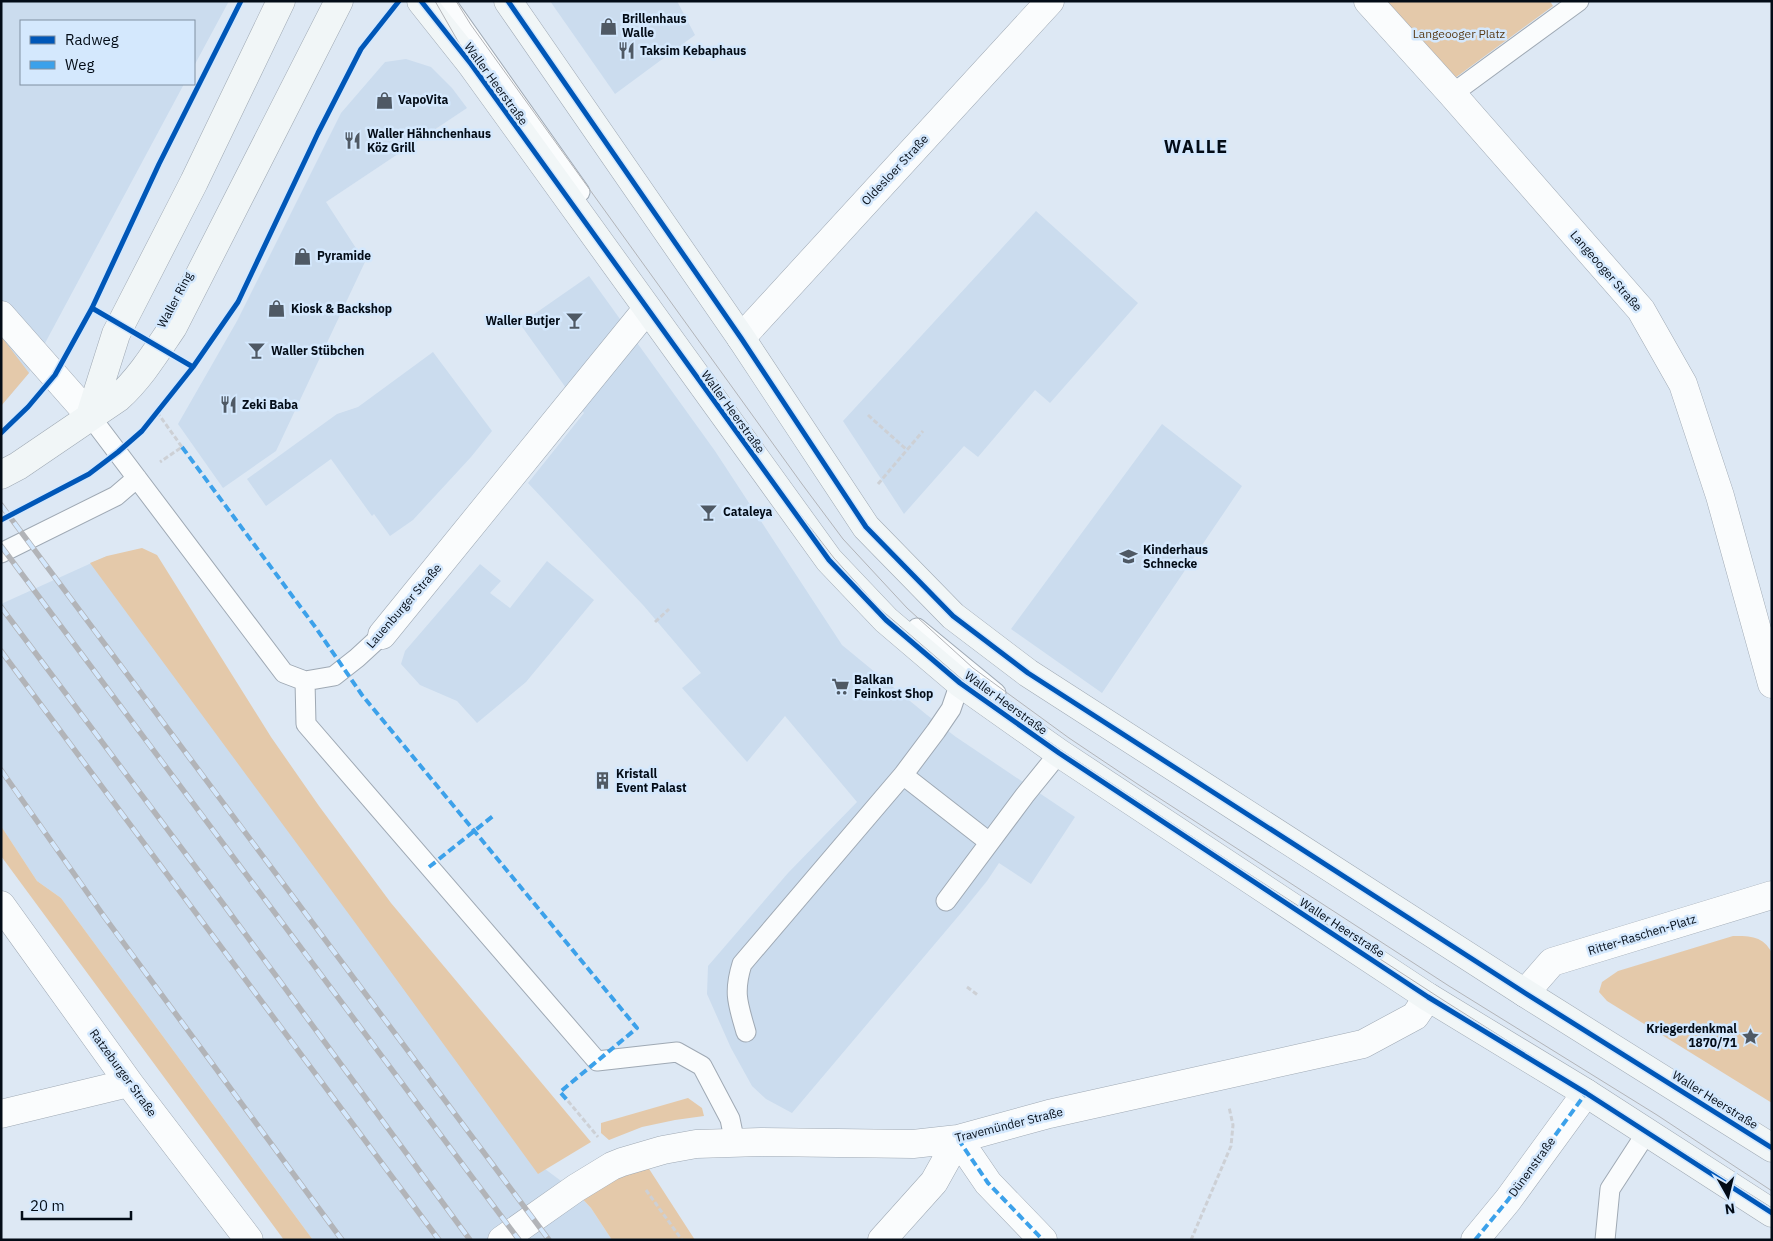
<svg xmlns="http://www.w3.org/2000/svg" width="1773" height="1241" viewBox="0 0 1773 1241" font-family="'IBM Plex Sans',sans-serif">
	<style>
		.built { fill: #cbdcee }
		.green { fill: #e4c9aa }
		.lines { fill: none; stroke-linecap: round; stroke-linejoin: round }
		.lane-casing { stroke: #9fa9b4; stroke-width: 21 }
		.street-casing { stroke: #9fa9b4; stroke-width: 29 }
		.secondary-casing { stroke: #9fa9b4; stroke-width: 29 }
		.path { stroke: #cdd0d5; stroke-width: 3; stroke-dasharray: 5 2.5; stroke-linecap: butt }
		.lane { stroke: #fafcfd; stroke-width: 19 }
		.street { stroke: #fafcfd; stroke-width: 28 }
		.secondary { stroke: #f1f6f7; stroke-width: 28 }
		.tram { stroke: #b2b4b8; stroke-width: 1 }
		.rail-casing { stroke: #b2b4b8; stroke-width: 5.5 }
		.rail { stroke: #d4e8fd; stroke-width: 4; stroke-dasharray: 11; stroke-linecap: butt }
		.quiet { stroke: #3ca1ea; stroke-width: 4; stroke-dasharray: 8 4; stroke-linecap: butt }
		.cycleway-casing { stroke: #d4e8fd; stroke-width: 8 }
		.cycleway { stroke: #0057b8; stroke-width: 5 }
		.labels { text-anchor: middle; stroke-width: 5; stroke-linejoin: round; paint-order: stroke }
		.poi-label { font-size: 12px; font-weight: bold; fill: #030c17; stroke: #d4e8fd; text-anchor: start }
		.park-label { font-size: 12px; fill: #593c18; stroke: #d4e8fd }
		.street-label { font-size: 12px; fill: #030c17; stroke: #d4e8fd }
		.district-label { font-size: 18px; font-weight: bold; letter-spacing: 1px; fill: #030c17; stroke: #d4e8fd }
	</style>
	<rect width="100%" height="100%" fill="#dde8f4"/>
	<path class="built" d="M1,1H229L194,66V21H21V84H184L29,373L1,406Z
		M550,1H677L695,35L615,94Z
		M406,59L431,67L452,88L467,108L326,202L365,262L276,451L223,488L178,424L237,321L341,113L385,62Z
		M1036,211L1138,303L1050,403L1035,390L978,457L964,446L904,514L843,421Z
		M589,276L715,451L842,645L927,715L956,737L1075,817L1031,884L999,863L987,881L961,913L792,1113L766,1099L752,1086L731,1048L707,994L708,966L788,873L857,802L785,716L747,762L682,688L701,673L643,605L528,483L584,413L520,324Z
		M433,352L492,431L471,457L413,520L390,536L374,514L372,516L331,459L266,506L247,479L337,414L358,407Z
		M1162,424L1242,486L1102,693L1011,629Z
		M107,556L545,1169L576,1192L591,1208L612,1240H313L61,898L37,881L1,826V604Z
		M547,561L594,600L526,682L477,723L457,701L420,685L401,664L405,651L480,564L501,581L490,593L510,608Z"/>
	<path class="green" d="M1387,1H1550L1553,6L1455,78Z
		M1,336L29,373L1,406Z
		M142,548L157,555L271,737L319,806L391,903L591,1142L538,1174L348,913L90,563L107,556Z
		M1,826L37,881L61,898L313,1240H284L1,856Z
		M1733,936C1751,936 1763,936 1772,953V1103L1607,1001L1599,992L1602,982L1618,971Z
		M688,1098L702,1108L704,1116L675,1120L642,1127L609,1140L601,1133V1123Z
		M642,1158L695,1240H612L591,1208L576,1192Z"/>
	<g class="lines">
		<defs>
			<path id="lane" d="M445,1L580,192
				M1452,94L1579,1
				M90,416L284,673L305,681L334,676L357,658L382,635
				M1,553L116,496L137,478
				M917,628L996,693
				M305,681L306,724L597,1061L677,1052L702,1066L730,1119L735,1143
				M903,775L989,842
				M946,901L1025,795L1059,753
				M746,1032C738,1004 733,993 742,964L903,775L936,731L951,709L960,683
				M1605,1240L1610,1189L1647,1132"/>
			<path id="street" d="M1368,1L1452,94L1641,310L1683,384L1720,496L1772,684
				M1,315L90,416
				M741,338L1050,1
				M382,635L647,309
				M1,905L129,1083L249,1240
				M1525,993L1552,962L1772,895
				M1,1114L129,1083
				M958,1139L988,1183L1043,1240
				M502,1240L576,1188L612,1166L622,1162L663,1150L696,1144L761,1142L913,1144L958,1139L1049,1114L1363,1044L1415,1016L1428,997
				M882,1240L934,1182L958,1139
				M1475,1240L1508,1200L1586,1093"/>
			<path id="secondary" d="M421,1L471,64L829,560L886,620L960,683L1059,753L1428,997L1586,1093L1772,1213
				M508,1L741,338L866,527L953,616L1028,673L1205,787L1525,993L1772,1148
				M90,416L116,334L194,182L281,1
				M1,475L18,466L118,398C141,377 156,352 173,327L339,1"/>
		</defs>
		<use href="#lane" class="lane-casing"/>
		<use href="#street" class="street-casing"/>
		<use href="#secondary" class="secondary-casing"/>
		<path class="path" d="M157,412L182,447L160,462
			M868,415L907,450
			M878,484L923,431
			M655,622L669,609
			M967,987L979,996
			M568,1101L598,1137
			M646,1190L682,1240
			M1191,1240L1231,1146L1233,1125L1229,1107"/>
		<use href="#lane" class="lane"/>
		<use href="#street" class="street"/>
		<use href="#secondary" class="secondary"/>
		<path class="tram" d="M435,1L459,43L793,505L834,558L879,608L965,682L1061,750L1223,857L1443,1000L1772,1208
			M456,1L471,25L802,484L843,539L907,608L973,668L1069,738L1139,785L1449,986L1657,1115L1772,1191"/>
		<defs>
			<path id="rail" d="M1,505L549,1240
				M1,546L519,1240
				M1,607L224,905L470,1240
				M1,651L439,1240
				M1,770L103,915L342,1240"/>
		</defs>
		<use href="#rail" class="rail-casing"/>
		<use href="#rail" class="rail"/>
		<path class="quiet" d="M182,447L316,628L362,695L637,1028L560,1092L568,1101
			M439,859L493,816
			M429,867L437,861
			M958,1139L988,1183L1043,1240
			M1475,1240L1508,1200L1586,1093"/>
		<defs>
			<path id="cycleway" d="M421,1L471,64L829,560L886,620L960,683L1059,753L1428,997L1586,1093L1772,1213
				M508,1L741,338L866,527L953,616L1028,673L1205,787L1525,993L1772,1148
				M92,308L193,367
				M1,433L28,407L55,375L92,308L159,164L241,1
				M1,520L89,474L118,452L142,431L193,367L238,302L318,133L361,49L399,1"/>
		</defs>
		<use href="#cycleway" class="cycleway-casing"/>
		<use href="#cycleway" class="cycleway"/>
	</g>
	<defs>
		<symbol id="shop-bare" viewBox="-9 -9 18 18"><path d="M-5-2.5h2.3a2.7 3.5 0 0 1 5.4 0H5L5.5 6h-11ZM-1.5-2.5h3a1.5 2.3 0 0 0-3 0Z" fill="#4f5964" stroke="#d4e8fd" stroke-width="2.5" paint-order="stroke"/></symbol>
		<symbol id="restaurant-bare" viewBox="-9 -9 18 18"><path d="M-5-6h1v4h1v-4h1v4h1v-4h1v5L-1.5 .5V6h-2V.5L-5-1ZM5-6V6H3V1.5H1.5Q1.5-4 5-6Z" fill="#4f5964" stroke="#d4e8fd" stroke-width="2.5" paint-order="stroke"/></symbol>
		<symbol id="bar-bare" viewBox="-9 -9 18 18"><path d="M-6-5H6L.8 .8V4.5H3.5V6h-7V4.5H-.8V.8Z" fill="#4f5964" stroke="#d4e8fd" stroke-width="2.5" paint-order="stroke"/></symbol>
		<symbol id="school-bare" viewBox="-9 -9 18 18"><path d="M0-5L7-2L0 1L-7-2ZM-4 1L0 2.5L4 1V4Q0 6-4 4Z" fill="#4f5964" stroke="#d4e8fd" stroke-width="2.5" paint-order="stroke"/></symbol>
		<symbol id="supermarket-bare" viewBox="-9 -9 18 18"><path d="M-6-5.5h2.5l.6 2H6L4.5 2H-2.5L-4.4-4H-6ZM-1.5 3.2a1.3 1.3 0 1 0 .1 0ZM3 3.2a1.3 1.3 0 1 0 .1 0Z" fill="#4f5964" stroke="#d4e8fd" stroke-width="2.5" paint-order="stroke"/></symbol>
		<symbol id="building-bare" viewBox="-9 -9 18 18"><path d="M-4-6H4V6H1V3H-1V6H-4ZM-2.5-4.3h1.7v1.8h-1.7ZM.8-4.3h1.7v1.8H.8ZM-2.5-1h1.7V.8h-1.7ZM.8-1h1.7V.8H.8Z" fill="#4f5964" stroke="#d4e8fd" stroke-width="2.5" paint-order="stroke"/></symbol>
		<symbol id="sight-bare" viewBox="-9 -9 18 18"><path d="M0-6L1.8-2.2L6-1.7L2.9 1.2L3.7 5.4L0 3.3L-3.7 5.4L-2.9 1.2L-6-1.7L-1.8-2.2Z" fill="#4f5964" stroke="#d4e8fd" stroke-width="2.5" paint-order="stroke"/></symbol>
	</defs>
	<g fill-rule="evenodd">
		<use href="#shop-bare" x="596" y="14" width="25" height="25"/>
		<use href="#restaurant-bare" x="614" y="38" width="25" height="25"/>
		<use href="#shop-bare" x="372" y="88" width="25" height="25"/>
		<use href="#restaurant-bare" x="340" y="128" width="25" height="25"/>
		<use href="#shop-bare" x="290" y="244" width="25" height="25"/>
		<use href="#shop-bare" x="264" y="296" width="25" height="25"/>
		<use href="#bar-bare" x="562" y="308" width="25" height="25"/>
		<use href="#bar-bare" x="244" y="338" width="25" height="25"/>
		<use href="#restaurant-bare" x="216" y="392" width="25" height="25"/>
		<use href="#bar-bare" x="696" y="500" width="25" height="25"/>
		<use href="#school-bare" x="1116" y="544" width="25" height="25"/>
		<use href="#supermarket-bare" x="828" y="674" width="25" height="25"/>
		<use href="#building-bare" x="590" y="768" width="25" height="25"/>
		<use href="#sight-bare" x="1738" y="1024" width="25" height="25"/>
	</g>
	<g class="labels">
		<g class="poi-label">
			<text x="622" y="23">Brillenhaus<tspan x="622" dy="14">Walle</tspan></text>
			<text x="640" y="55">Taksim Kebaphaus</text>
			<text x="398" y="104">VapoVita</text>
			<text x="367" y="138">Waller Hähnchenhaus<tspan x="367" dy="14">Köz Grill</tspan></text>
			<text x="317" y="260">Pyramide</text>
			<text x="291" y="313">Kiosk &amp; Backshop</text>
			<text x="560" y="325" text-anchor="end">Waller Butjer</text>
			<text x="271" y="355">Waller Stübchen</text>
			<text x="242" y="409">Zeki Baba</text>
			<text x="723" y="516">Cataleya</text>
			<text x="1143" y="554">Kinderhaus<tspan x="1143" dy="14">Schnecke</tspan></text>
			<text x="854" y="684">Balkan<tspan x="854" dy="14">Feinkost Shop</tspan></text>
			<text x="616" y="778">Kristall<tspan x="616" dy="14">Event Palast</tspan></text>
			<text x="1737" y="1033" text-anchor="end">Kriegerdenkmal<tspan x="1737" dy="14">1870/71</tspan></text>
		</g>
		<g class="park-label">
			<text x="1459" y="38">Langeooger Platz</text>
		</g>
		<g class="street-label">
			<text transform="translate(496 84) rotate(54)" y="4">Waller Heerstraße</text>
			<text transform="translate(895 170) rotate(-47)" y="4">Oldesloer Straße</text>
			<text transform="translate(1606 271) rotate(49)" y="4">Langeooger Straße</text>
			<text transform="translate(175 300) rotate(-62)" y="4">Waller Ring</text>
			<text transform="translate(733 412) rotate(54)" y="4">Waller Heerstraße</text>
			<text transform="translate(404 606) rotate(-49)" y="4">Lauenburger Straße</text>
			<text transform="translate(1006 703) rotate(36)" y="4">Waller Heerstraße</text>
			<text transform="translate(1342 928) rotate(33)" y="4">Waller Heerstraße</text>
			<text transform="translate(1642 935) rotate(-17)" y="4">Ritter-Raschen-Platz</text>
			<text transform="translate(123 1073) rotate(54)" y="4">Ratzeburger Straße</text>
			<text transform="translate(1715 1100) rotate(32)" y="4">Waller Heerstraße</text>
			<text transform="translate(1009 1125) rotate(-14)" y="4">Travemünder Straße</text>
			<text transform="translate(1532 1167) rotate(-54)" y="4">Dünenstraße</text>
		</g>
		<g class="district-label">
			<text x="1196" y="153">WALLE</text>
		</g>
	</g>
	<rect width="1773" height="1241" fill="none" stroke="#030c17" stroke-width="5"/>
	<rect x="20" y="20" width="175" height="65" fill="#d4e8fd" stroke="#8090a1"/>
	<rect x="30" y="36" width="25" height="8" fill="#0057b8" stroke="#8090a1"/>
	<text x="65" y="45" font-size="15" fill="#030c17">Radweg</text>
	<rect x="30" y="61" width="25" height="8" fill="#3ca1ea" stroke="#8090a1"/>
	<text x="65" y="70" font-size="15" fill="#030c17">Weg</text>
	<g transform="translate(1728 1196) rotate(172)" stroke="#d4e8fd" stroke-width="4" paint-order="stroke">
	<path d="M0-4L9 19L0 12L-9 19Z" fill="#030c17"/>
	<text y="-8" font-size="14" font-weight="bold" text-anchor="middle" fill="#030c17">N</text>
	</g>
	<path d="M22 1211v8h109v-8" fill="none" stroke="#030c17" stroke-width="2.5"/>
	<text x="30" y="1211" font-size="15" fill="#030c17" stroke="#d4e8fd" stroke-width="4" paint-order="stroke">20 m</text>
</svg>
